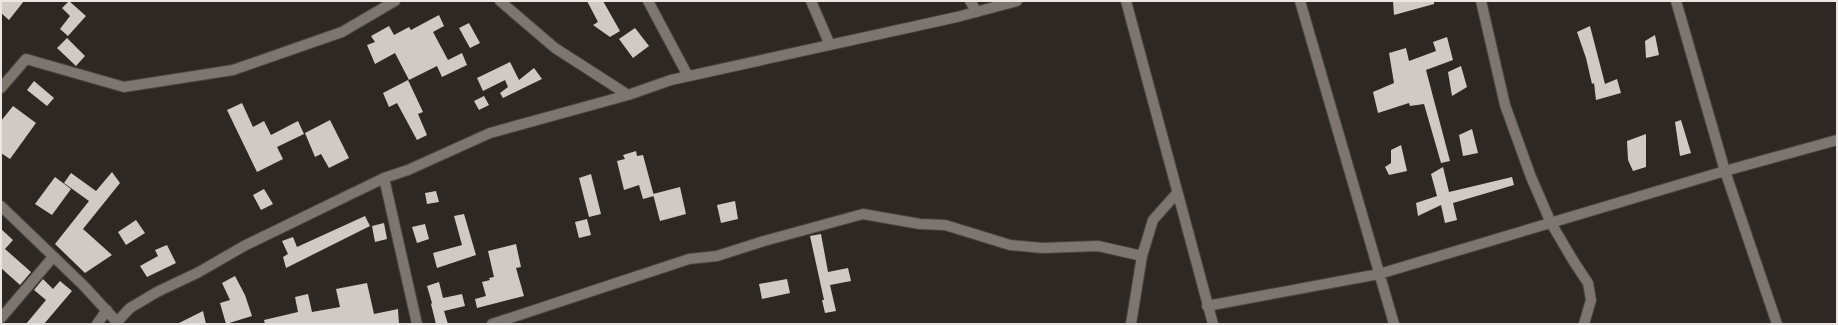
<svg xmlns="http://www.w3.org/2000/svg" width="1838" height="325" viewBox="0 0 1838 325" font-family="Commissioner,sans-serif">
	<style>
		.building { fill: #d1cac4 }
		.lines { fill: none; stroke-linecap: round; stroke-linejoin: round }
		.minor-casing { stroke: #484440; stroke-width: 12 }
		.minor { stroke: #7c7570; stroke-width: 10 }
	</style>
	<rect width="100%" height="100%" fill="#2d2824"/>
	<path class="building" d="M1,1H24L9,20L1,13Z
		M69,1L86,16L68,36L60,29L70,16L62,8Z
		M587,1H603L620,31L610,37L593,25L598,22Z
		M1393,1H1434V4L1394,15Z
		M439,15L444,26L433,32L448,60L462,53L467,65L442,77L437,66L409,80L395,53L375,64L367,45L375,42L371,36L389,26L394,35L409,27L411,30Z
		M469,23L480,43L470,48L459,28Z
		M1590,26L1605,84L1617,79L1621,93L1596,100L1594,83L1592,84L1586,58L1577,32Z
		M635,28L649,46L633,58L619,39Z
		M1655,35L1659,55L1646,58L1645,41Z
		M1447,37L1453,60L1426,70L1450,161L1441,163L1424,104L1410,106L1409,103L1378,113L1373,92L1394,83L1389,53L1406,48L1409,61L1436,51L1433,42Z
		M67,38L85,56L76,66L57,48Z
		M510,62L519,80L534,68L542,79L503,98L500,93L508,87L505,80L483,91L477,78Z
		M1461,66L1467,87L1452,96L1448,72Z
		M408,80L423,112L418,114L427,135L417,140L397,103L389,107L383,93Z
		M34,81L54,98L47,106L27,90Z
		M484,96L489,105L479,110L474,101Z
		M242,103L253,127L264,121L271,135L298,121L304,134L277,147L283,159L257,172L227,110Z
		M13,106L36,123L10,159L1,153V121Z
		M330,120L349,158L329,168L321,154L315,157L305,133Z
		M1681,120L1691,153L1680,156L1675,122Z
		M1472,129L1478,153L1463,156L1459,135Z
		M1646,134V167L1633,171L1628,160L1627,141Z
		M1401,145L1407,171L1389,175L1385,167L1391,163V150Z
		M636,151L637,156L643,155L654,196L643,199L639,185L624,190L617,161L625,159L623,155Z
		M1443,167L1449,192L1512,177L1514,185L1453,203L1457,220L1445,223L1441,205L1418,216L1416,203L1437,196L1431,174Z
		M112,172L120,183L83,229L112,255L85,273L55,244L89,201L64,183L71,173L96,191Z
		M591,174L601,214L589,217L579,178Z
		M55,177L71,189L52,215L35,204Z
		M680,187L686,214L660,221L653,194Z
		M264,189L273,204L261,210L253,195Z
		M436,191L439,202L427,204L425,193Z
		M735,201L738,219L721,223L717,205Z
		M464,214L476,255L437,268L433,253L462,245L454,216Z
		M365,216L370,226L286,268L283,257L288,254L282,241L293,237L297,247Z
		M587,219L591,235L579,238L575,222Z
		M136,220L145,233L126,245L118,232Z
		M384,223L387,239L375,242L372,226Z
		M425,224L429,239L417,243L412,227Z
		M1,229L13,240L5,249L31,272L20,285L1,268Z
		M821,234L828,272L848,268L851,281L830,285L836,311L825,313L822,300H824L810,236Z
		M516,244L521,267L516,268L524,296L477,308L475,299L486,296L482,282L490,280L489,278L494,277L488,251Z
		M167,245L176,263L147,277L140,266L158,256L155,250Z
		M235,276L245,295L252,316L226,324L220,303L230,300L222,283Z
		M43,279L53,289L60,281L72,291L44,324H26L46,300L34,290Z
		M787,279L790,293L762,299L759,284Z
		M439,282L443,298L462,294L465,306L444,311L448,324H436L431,304L432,303L427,286Z
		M367,283L374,314L398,309L399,324H265L264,320L298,312L295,297L308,294L312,312L340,307L336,289Z
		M203,311L206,324H177Z"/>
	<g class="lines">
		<defs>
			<path id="minor" d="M500,1L555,48L628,95
				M648,1L688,76
				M811,1L830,45
				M970,1L977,12
				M1126,1L1213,324
				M1300,1L1394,324
				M1481,1L1505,105L1531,177L1551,223L1574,262L1588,283L1591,300L1584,324
				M1676,1L1725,171L1777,324
				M1,88L26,59L124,87L233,70L342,32L395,1
				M384,178L417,324
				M1,206L84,286L117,322
				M1207,306L1379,274L1725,171L1837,140
				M1,318L53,257
				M97,324L107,310
				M117,324V322L130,308L157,292L199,272L244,246L384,178L408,170L490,133L628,95L671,80L957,17L1017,1
				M492,324L689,259L717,256L764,241L863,214L920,224L945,225L1010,245L1042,248L1098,246L1142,256
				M1131,324L1142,256L1153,220L1177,193"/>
		</defs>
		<use href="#minor" class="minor-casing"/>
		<use href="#minor" class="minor"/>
	</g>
	<rect width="1838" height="325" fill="none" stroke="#eae6e3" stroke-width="4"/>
</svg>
